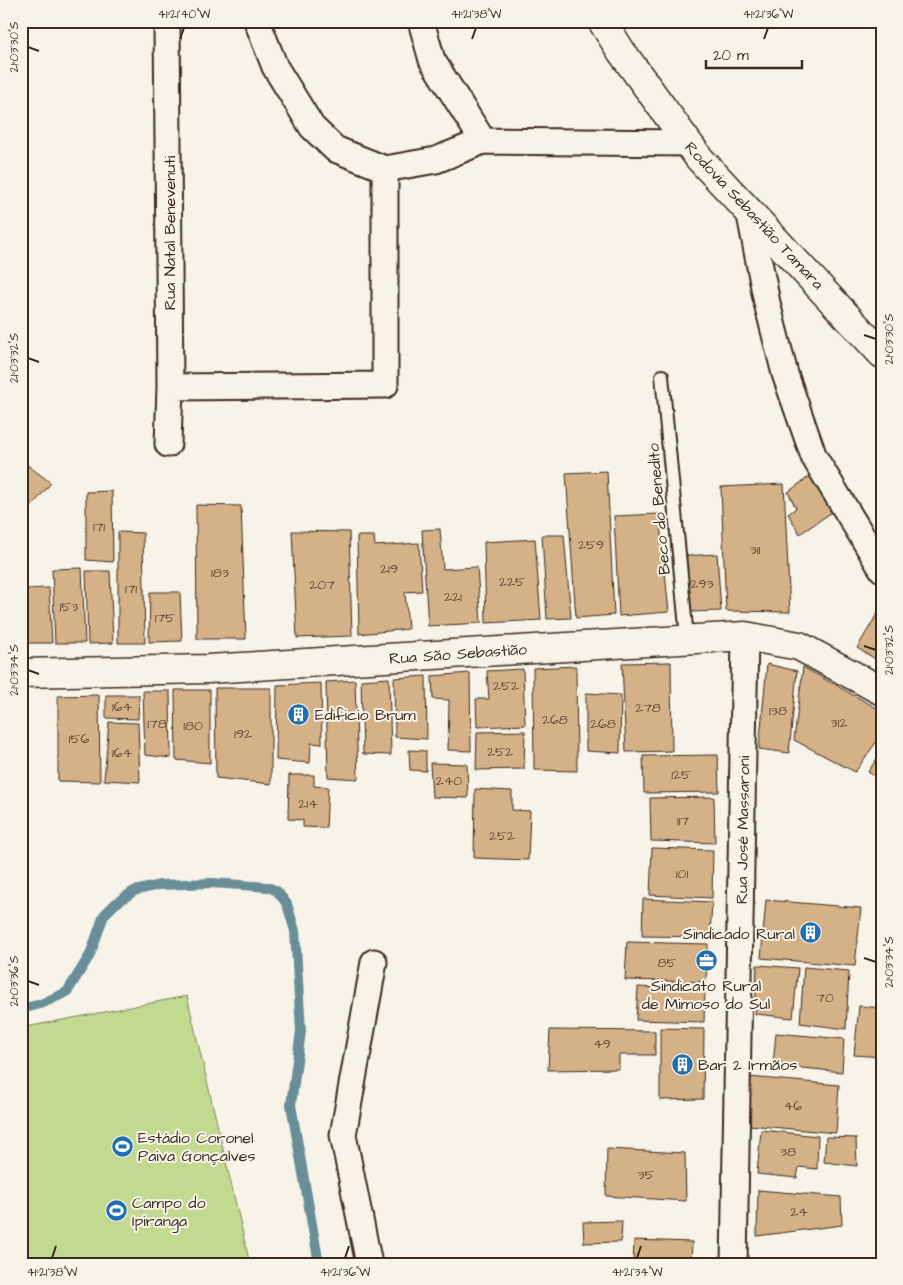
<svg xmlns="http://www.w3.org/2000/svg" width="903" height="1285" viewBox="0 0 903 1285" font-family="'Architects Daughter',sans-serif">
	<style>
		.green { fill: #c1da90; stroke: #7e8257 }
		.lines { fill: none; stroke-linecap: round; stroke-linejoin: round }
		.stream { stroke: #698e98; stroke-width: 10 }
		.building { fill: #d4b186; stroke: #3b2a1e }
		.lane-casing { stroke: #3b2a1e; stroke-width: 16 }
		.street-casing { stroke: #3b2a1e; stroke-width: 29 }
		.primary-casing { stroke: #3b2a1e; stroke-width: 31 }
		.lane { stroke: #f7f3e8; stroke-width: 12 }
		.street { stroke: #f7f3e8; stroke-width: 25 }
		.primary { stroke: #f7f3e8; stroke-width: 28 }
		.ticks { fill: none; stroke: #3b2a1e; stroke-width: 2 }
		.labels { text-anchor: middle; stroke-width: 4; stroke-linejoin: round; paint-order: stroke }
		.number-label { font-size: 14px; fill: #614c38 }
		.street-label { font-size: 16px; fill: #3b2a1e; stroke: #f7f3e8 }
		.poi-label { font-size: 16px; fill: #3b2a1e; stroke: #f7f3e8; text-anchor: start }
		.neatline { fill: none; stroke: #3b2a1e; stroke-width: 2 }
		.ticks-label { font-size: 12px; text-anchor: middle; fill: #3b2a1e }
	</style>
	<rect width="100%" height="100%" fill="#f7f3e8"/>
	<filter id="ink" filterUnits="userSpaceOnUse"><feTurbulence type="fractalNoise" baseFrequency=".02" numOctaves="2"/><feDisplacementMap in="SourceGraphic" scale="10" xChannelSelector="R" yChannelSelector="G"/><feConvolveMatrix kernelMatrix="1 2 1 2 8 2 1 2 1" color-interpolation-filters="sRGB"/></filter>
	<g filter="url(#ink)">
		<path class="green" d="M187,996L250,1264H21V1028Z"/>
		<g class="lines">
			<path class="stream" d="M21,1009L41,1004L67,992L90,955L104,915L115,904L134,891L159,885L212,883L268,887L277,891L287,904L295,931L301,1031L291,1105L319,1264"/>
		</g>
		<path class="building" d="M21,460L51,483L21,519Z
			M607,471L614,615L576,618L566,473Z
			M813,474L838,508L800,534L788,514L796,508L788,492Z
			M784,484L790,612L726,611L721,487Z
			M112,491L113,562L86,560V492Z
			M196,505L241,506L246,639H197Z
			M659,514L669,612L619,616L614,516Z
			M440,529L443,569L477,567L481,623L428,626L422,530Z
			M292,531L349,532L352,636L297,638Z
			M118,532L143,533L145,643H118Z
			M542,535H564L571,618L547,619Z
			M357,536H374L375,546L419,543L422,591L405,592L408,629L359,634Z
			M535,539L541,620L486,623L484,542Z
			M717,554L721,611L687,612L682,556Z
			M82,568L85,643H55L52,569Z
			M86,571H110L113,643L88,644Z
			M49,588L52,643H24V589Z
			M150,592H180L182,641L149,642Z
			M882,606V663L857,648Z
			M671,662L672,751L626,752L622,663Z
			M767,664L797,671L789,753L759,749Z
			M576,666L577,771L534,770L533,668Z
			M803,667L882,711V734L855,772L794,740Z
			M523,669L525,725L477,727L476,699H489L487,671Z
			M470,673L471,751L448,750L449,700L433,699L432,676Z
			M426,676L427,739L395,737L394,678Z
			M389,678L391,755L363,754L361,680Z
			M355,680L358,779L328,777L326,682Z
			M321,683L322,744L311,743L310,763L276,760L277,685Z
			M215,688H271V784L216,778Z
			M175,690H210V763L176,760Z
			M143,691H170L171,758L145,755Z
			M586,693L621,695L620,753L586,751Z
			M99,695L100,782L58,781V696Z
			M106,695H139L138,719L106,718Z
			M109,722L138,723L140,782L104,780Z
			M525,731L524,769L476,770L477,732Z
			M409,750L426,751V771L410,770Z
			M882,751V781L868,772Z
			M718,755L719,792L644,793L643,756Z
			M430,763L467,764L468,798L432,797Z
			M289,775H314V786L328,787L326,828L303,827V820L288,819Z
			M475,789L512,791V810L530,811L528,860L474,858Z
			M714,797L715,843L651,841L650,798Z
			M652,848L713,850L712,898L650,895Z
			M643,899L712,902L710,937L642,936Z
			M766,900L861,908L855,966L761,958Z
			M627,942L708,944L706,982L625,980Z
			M757,965L798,968L793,1018L755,1014Z
			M804,967L849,971L846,1029L800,1023Z
			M638,987L705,990L704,1022L636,1020Z
			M859,1006L882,1008V1057L854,1055Z
			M660,1028L704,1029L703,1099L660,1100Z
			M550,1030L655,1031V1055H619V1069L548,1070Z
			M776,1033L844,1039L842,1072L773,1065Z
			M749,1077L839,1085L836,1133L749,1125Z
			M761,1130L818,1136L817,1169L799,1167L797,1178L757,1174Z
			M826,1137L856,1138L857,1166L824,1162Z
			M607,1149L685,1153L686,1201L606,1196Z
			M758,1190L841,1197L842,1225L757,1236Z
			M622,1221L621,1242L584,1243L583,1222Z
			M634,1240L692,1242L691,1264H633Z"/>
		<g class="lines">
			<defs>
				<path id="lane" d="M662,376L687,638"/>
				<path id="street" d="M167,21L170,387L168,444
					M257,21L275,67L312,127L335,149L385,169L436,160L483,141L688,143
					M421,21L432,60L483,141
					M749,210L767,303L785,374L814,457L882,569
					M170,387L385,385V169
					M369,1264L343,1135L374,962
					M734,1264L745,636"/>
				<path id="primary" d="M602,21L621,51L699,158L882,354
					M21,673L208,669L745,636L799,646L882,691"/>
			</defs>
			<use href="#lane" class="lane-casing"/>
			<use href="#street" class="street-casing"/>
			<use href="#primary" class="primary-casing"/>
			<use href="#lane" class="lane"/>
			<use href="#street" class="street"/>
			<use href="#primary" class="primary"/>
		</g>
	</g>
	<path class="ticks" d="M180,39L184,28M472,39L476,28M764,39L768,28M28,47L39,51M864,335L876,339M28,358L39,362M864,646L876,650M28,670L39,674M864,958L876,962M28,981L39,985M52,1258L56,1246M345,1258L349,1246M637,1258L641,1246"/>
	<defs>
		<symbol id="building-disc" viewBox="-11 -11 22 22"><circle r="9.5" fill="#1f6fb2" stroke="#f7f3e8"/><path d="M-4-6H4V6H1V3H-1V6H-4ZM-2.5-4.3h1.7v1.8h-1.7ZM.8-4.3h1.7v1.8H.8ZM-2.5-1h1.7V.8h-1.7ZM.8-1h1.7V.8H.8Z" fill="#fff"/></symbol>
		<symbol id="office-disc" viewBox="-11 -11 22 22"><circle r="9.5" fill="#1f6fb2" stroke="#f7f3e8"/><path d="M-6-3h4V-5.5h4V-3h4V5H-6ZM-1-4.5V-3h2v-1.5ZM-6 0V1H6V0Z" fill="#fff"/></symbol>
		<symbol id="stadium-disc" viewBox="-11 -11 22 22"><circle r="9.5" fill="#1f6fb2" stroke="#f7f3e8"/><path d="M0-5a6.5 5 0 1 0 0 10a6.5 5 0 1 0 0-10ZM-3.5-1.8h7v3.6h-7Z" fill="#fff"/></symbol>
	</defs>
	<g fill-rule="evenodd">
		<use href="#building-disc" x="286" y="702" width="25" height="25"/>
		<use href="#building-disc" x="798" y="920" width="25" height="25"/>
		<use href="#office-disc" x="694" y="948" width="25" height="25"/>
		<use href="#building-disc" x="670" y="1052" width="25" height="25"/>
		<use href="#stadium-disc" x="110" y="1134" width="25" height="25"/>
		<use href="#stadium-disc" x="104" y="1198" width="25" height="25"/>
	</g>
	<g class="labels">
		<g class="number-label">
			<text x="99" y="531">171</text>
			<text x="591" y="549">259</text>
			<text x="755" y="554">311</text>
			<text x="389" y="573">219</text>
			<text x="220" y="577">183</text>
			<text x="512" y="586">225</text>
			<text x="702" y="588">293</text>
			<text x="322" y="589">207</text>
			<text x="131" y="593">171</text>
			<text x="453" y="601">221</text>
			<text x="69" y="611">153</text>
			<text x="165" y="622">175</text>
			<text x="506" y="690">252</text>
			<text x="122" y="711">164</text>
			<text x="648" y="712">278</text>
			<text x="778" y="715">138</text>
			<text x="555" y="724">268</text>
			<text x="839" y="727">312</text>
			<text x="157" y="728">178</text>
			<text x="603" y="728">268</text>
			<text x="193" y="730">180</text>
			<text x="243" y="738">192</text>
			<text x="79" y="743">156</text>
			<text x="500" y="756">252</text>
			<text x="122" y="757">164</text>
			<text x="681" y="779">125</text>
			<text x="449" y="785">240</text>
			<text x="308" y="808">214</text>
			<text x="683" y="825">117</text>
			<text x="502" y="840">252</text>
			<text x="682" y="878">101</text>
			<text x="667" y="967">85</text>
			<text x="825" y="1002">70</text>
			<text x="602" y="1048">49</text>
			<text x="793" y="1110">46</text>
			<text x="788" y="1156">38</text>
			<text x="646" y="1179">35</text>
			<text x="799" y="1216">24</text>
		</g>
		<g class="street-label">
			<text transform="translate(755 215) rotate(47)" y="6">Rodovia Sebastião Tamara</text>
			<text transform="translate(169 233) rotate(-90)" y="6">Rua Natal Benevenuti</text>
			<text transform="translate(658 509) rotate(-95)" y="6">Beco do Benedito</text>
			<text transform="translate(458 653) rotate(-4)" y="6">Rua São Sebastião</text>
			<text transform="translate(742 830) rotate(-89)" y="6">Rua José Massaroni</text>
		</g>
		<g class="poi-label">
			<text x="315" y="720">Edificio Brum</text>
			<text x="795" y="939" text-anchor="end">Sindicado Rural</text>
			<text x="706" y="991" text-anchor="middle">Sindicato Rural<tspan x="706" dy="18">de Mimoso do Sul</tspan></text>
			<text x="698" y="1070">Bar 2 Irmãos</text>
			<text x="138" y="1143">Estádio Coronel<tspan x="138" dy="18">Paiva Gonçalves</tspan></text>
			<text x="132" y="1208">Campo do<tspan x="132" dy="18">Ipiranga</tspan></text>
		</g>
	</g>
	<rect width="903" height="1285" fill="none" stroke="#f7f3e8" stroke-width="55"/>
	<path d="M706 60v8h96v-8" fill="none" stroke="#3b2a1e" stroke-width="2.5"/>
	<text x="713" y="60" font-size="15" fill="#3b2a1e" stroke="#f7f3e8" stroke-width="4" paint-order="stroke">20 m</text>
	<rect x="28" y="28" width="848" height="1230" class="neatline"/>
	<g class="ticks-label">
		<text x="184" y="18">41°21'40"W</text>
		<text x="476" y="18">41°21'38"W</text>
		<text x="768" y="18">41°21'36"W</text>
		<text transform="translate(14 47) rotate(-90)" y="4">21°03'30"S</text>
		<text transform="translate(889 339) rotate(-90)" y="4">21°03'30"S</text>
		<text transform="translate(14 358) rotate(-90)" y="4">21°03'32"S</text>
		<text transform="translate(889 650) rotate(-90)" y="4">21°03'32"S</text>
		<text transform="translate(14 670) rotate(-90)" y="4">21°03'34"S</text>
		<text transform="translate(889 962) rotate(-90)" y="4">21°03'34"S</text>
		<text transform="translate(14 981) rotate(-90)" y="4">21°03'36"S</text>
		<text x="52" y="1276">41°21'38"W</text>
		<text x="345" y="1276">41°21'36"W</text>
		<text x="637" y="1276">41°21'34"W</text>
	</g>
</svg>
